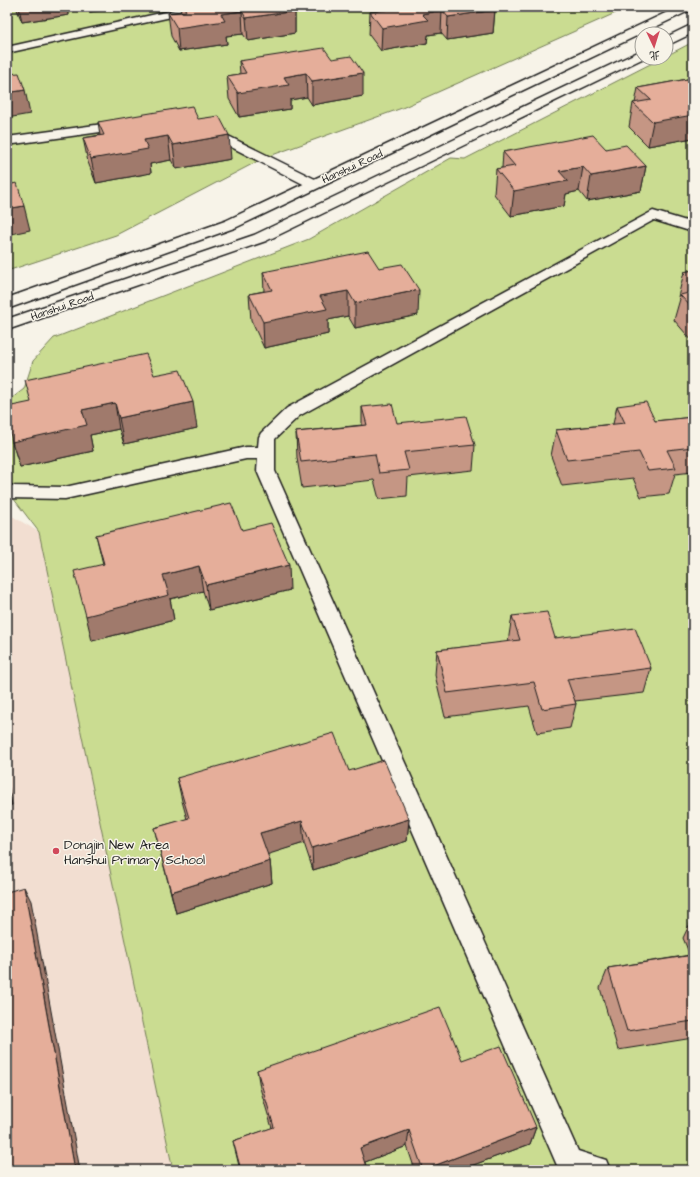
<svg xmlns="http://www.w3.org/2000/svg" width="700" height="1177" viewBox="0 0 700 1177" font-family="'Architects Daughter','LXGW WenKai TC',sans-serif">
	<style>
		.built { fill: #f2ded1 }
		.green { fill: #cadc91; stroke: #737c56 }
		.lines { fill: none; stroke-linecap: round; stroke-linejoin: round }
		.service-casing { stroke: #1c1c1c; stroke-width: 3 }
		.secondary-casing { stroke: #1c1c1c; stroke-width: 3 }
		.service { fill: #f7f3e8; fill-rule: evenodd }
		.secondary { fill: #f7f3e8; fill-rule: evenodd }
		.wall { fill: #c59684; stroke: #1c1c1c }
		.shaded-wall { fill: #a07a6c; stroke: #1c1c1c }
		.building { fill: #e5ae9a; stroke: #1c1c1c }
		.poi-dot { fill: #d1495b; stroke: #f7f3e8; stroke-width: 1.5 }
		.labels { text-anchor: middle; stroke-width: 3; stroke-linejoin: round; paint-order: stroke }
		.far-street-label { font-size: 11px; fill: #1c1c1c; stroke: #f7f3e8 }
		.poi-label { font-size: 13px; fill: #1c1c1c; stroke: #f7f3e8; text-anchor: start }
	</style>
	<rect width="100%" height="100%" fill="#f7f3e8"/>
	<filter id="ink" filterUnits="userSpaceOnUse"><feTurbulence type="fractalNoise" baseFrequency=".025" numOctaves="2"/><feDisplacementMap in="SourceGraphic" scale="8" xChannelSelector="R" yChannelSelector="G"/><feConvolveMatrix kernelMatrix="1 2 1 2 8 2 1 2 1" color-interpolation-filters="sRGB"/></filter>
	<g filter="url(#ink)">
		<path class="built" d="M7,513L39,532L173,1170H7Z"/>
		<path class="green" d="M7,7H629L402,108L264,158L116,235L7,271Z
			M693,42V1170H173L39,532L7,490V402L24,389L33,361L54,338L309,239L451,158L465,159L662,58H666V56Z"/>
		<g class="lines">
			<defs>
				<path id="service" d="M188,7H208L203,10L7,53V47Z
					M125,121L129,122L131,125L129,128L7,145V137Z
					M208,126L319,181L321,184L319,187H309L204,133L202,130Z
					M653,211L693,223V232L654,220L299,416L275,439V471L578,1151L606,1160L610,1170H559L257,471L258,459H246L65,499L8,498L7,484L13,486L65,487L246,447H258L259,437L261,433L287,408Z"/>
				<path id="secondary" d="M678,7H693V9L237,227L7,309V298L225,221Z
					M693,24V33L666,46V37Z
					M642,50V58H644L266,241L7,330V319L254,235Z"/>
			</defs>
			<use href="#service" class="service-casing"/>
			<use href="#secondary" class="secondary-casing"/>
			<use href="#service" class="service"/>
			<use href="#secondary" class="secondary"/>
		</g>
		<path class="wall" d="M16,7H76L68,8L69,15L22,22Z
			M180,7H292L295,11V33L248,41L243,34L226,36L227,44L179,51L171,36L168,13L181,11Z
			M378,7H492L495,10L493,33L447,40L441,33L428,35L427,43L381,51L369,35L370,12L378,11Z
			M332,59L363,96L312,105L307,97L290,100V109L239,117L229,99L227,76L240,74L239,61Z
			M693,78V138L648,146L629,127L633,103H635L638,88Z
			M198,119L231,159L176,169L171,160L150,164L151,173L96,183L88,162L83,138L100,135L98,122Z
			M606,149L646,166L641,191L587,201L579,191L566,194L564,206L511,216L494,194L496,169L502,168L503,152Z
			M379,268L418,315L355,328L348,316L328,320V334L264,348L251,320L249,294L264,291L263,272Z
			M693,270V342L674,320L680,299L678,297L684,272Z
			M154,375L197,428L124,444L119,429L90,435L93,451L20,467L12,442Z
			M617,406L655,421L693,417V472L675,474L669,494L641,497L633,478L562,486L551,456L556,430L613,424Z
			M362,407L397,423L475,445L473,470L408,477L407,496L379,499L374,480L302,488L297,458L296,432L362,425Z
			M242,530L290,590L209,610L203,591L170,599L174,620L92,641L103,564L96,535Z
			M512,616L555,638L651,668L644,693L575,701L576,704L570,728L537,733L529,706L445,717L435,675L437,650L508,642Z
			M349,771L409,819L407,841L313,870L304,843L267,854L270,861L272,883L176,913L154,828L187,819L182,801L177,778Z
			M693,917V1038L618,1050L600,988L608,968L690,955L683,938Z
			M462,1060L536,1127L530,1144L460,1170H415L407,1146L365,1162L367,1170H240L233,1141L272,1128L260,1088L257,1070Z"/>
		<path class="shaded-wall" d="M19,7H76L68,8L69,15L22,22Z
			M89,7H123L90,12Z
			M442,10L441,33L428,35L427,43L381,51L382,28L422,14Z
			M495,10L493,33L447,40L448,17Z
			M242,11L243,34L226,36L227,44L179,51L177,28L221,14Z
			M295,11V33L248,41L246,18Z
			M306,73L307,97L290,100V109L239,117L238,93L284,77Z
			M363,73V96L312,105V81Z
			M25,90L30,114L7,118V93Z
			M693,105V138L648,146L653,122Z
			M229,135L231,159L176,169L173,145Z
			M168,136L171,160L150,164L151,173L96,183L91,159L144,140Z
			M646,166L641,191L587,201L591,176Z
			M583,167L579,191L566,194L564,206L511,216L514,191L559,171Z
			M24,206L30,230L7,235V209Z
			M419,290L418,315L355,328V303Z
			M348,291V316L328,320V334L264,348L263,322L320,296Z
			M193,402L197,428L124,444L119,418Z
			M115,403L119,429L90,435L93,451L20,467L12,442L82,410Z
			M289,565L290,590L209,610L206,585Z
			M199,566L203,591L170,599L174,620L92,641L86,616L163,575Z
			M7,779L12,805L7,806Z
			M409,819L407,841L313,870L312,848Z
			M302,821L304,843L263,856L260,833Z
			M270,861L272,883L176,913L171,892Z
			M24,887L31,901L80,1170H75Z
			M536,1127L530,1144L460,1170H423Z
			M409,1130L407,1146L360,1164V1148Z"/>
		<path class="building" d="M184,7H292L295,11L246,18L242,11L221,14L225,21L177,28L168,13L186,11Z
			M384,7H492L495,10L448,17L442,10L422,14L428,20L382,28L370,12L386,10Z
			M324,48L332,59L351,56L363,73L312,81L306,73L284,77L289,85L238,93L227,76L246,73L239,61Z
			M19,73L25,90L7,93V74Z
			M693,78V105H692H693V115L653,122L633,103L651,100L638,88Z
			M192,106L198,119L219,116L229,135L173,145L168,136L144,140L148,149L91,159L83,138L104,135L98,122Z
			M593,135L606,149L626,145L646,166L591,176L583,167L559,171L568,181L514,191L496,169L515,166L503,152Z
			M17,183L24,206L7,209V185Z
			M368,251L379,268L402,264L419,290L355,303L348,291L320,296L327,309L263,322L249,294L272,290L263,272Z
			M693,270V281L684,272Z
			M693,292V309L680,295Z
			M146,354L154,375L180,370L193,402L119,418L115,403L82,410L87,425L12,442L7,418V407L31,402L25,380Z
			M646,402L655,421L693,417V447L667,450L676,468L648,471L639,452L567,460L556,430L625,423L617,406Z
			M392,404L397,423L466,416L475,445L404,452L409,470L379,473L375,454L301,462L296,432L367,425L362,407Z
			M231,503L242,530L271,523L289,565L206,585L199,566L163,575L169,595L86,616L74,571L104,564L96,535Z
			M547,612L555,638L635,628L651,668L567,679L576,704L542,709L534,682L447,693L437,650L520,640L512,616Z
			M334,733L349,771L384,760L409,819L312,848L302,821L260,833L270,861L171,892L154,828L189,818L177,778Z
			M24,887L75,1170H7V892Z
			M693,955V1021L627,1031L608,968Z
			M440,1007L462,1060L501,1046L536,1127L423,1170L409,1130L360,1148L367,1170H241L233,1141L274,1127L257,1070Z"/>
	</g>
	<circle class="poi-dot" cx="56" cy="851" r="4"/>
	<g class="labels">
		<g class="far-street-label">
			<text transform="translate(352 166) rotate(-25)" y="4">Hanshui Road</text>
			<text transform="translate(62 306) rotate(-19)" y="4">Hanshui Road</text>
		</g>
		<g class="poi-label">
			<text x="64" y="849">Dongjin New Area<tspan x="64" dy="15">Hanshui Primary School</tspan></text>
		</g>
	</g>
	<rect width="700" height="1177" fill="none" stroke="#f7f3e8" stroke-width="24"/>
	<rect x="12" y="12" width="676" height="1153" fill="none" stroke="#1c1c1c" stroke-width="1.5" filter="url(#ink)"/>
	<g transform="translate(654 46) rotate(176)"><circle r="19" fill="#f7f3e8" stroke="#9f9d96"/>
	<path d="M0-3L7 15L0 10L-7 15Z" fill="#d1495b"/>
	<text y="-6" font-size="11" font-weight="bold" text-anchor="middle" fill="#1c1c1c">北</text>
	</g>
</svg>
